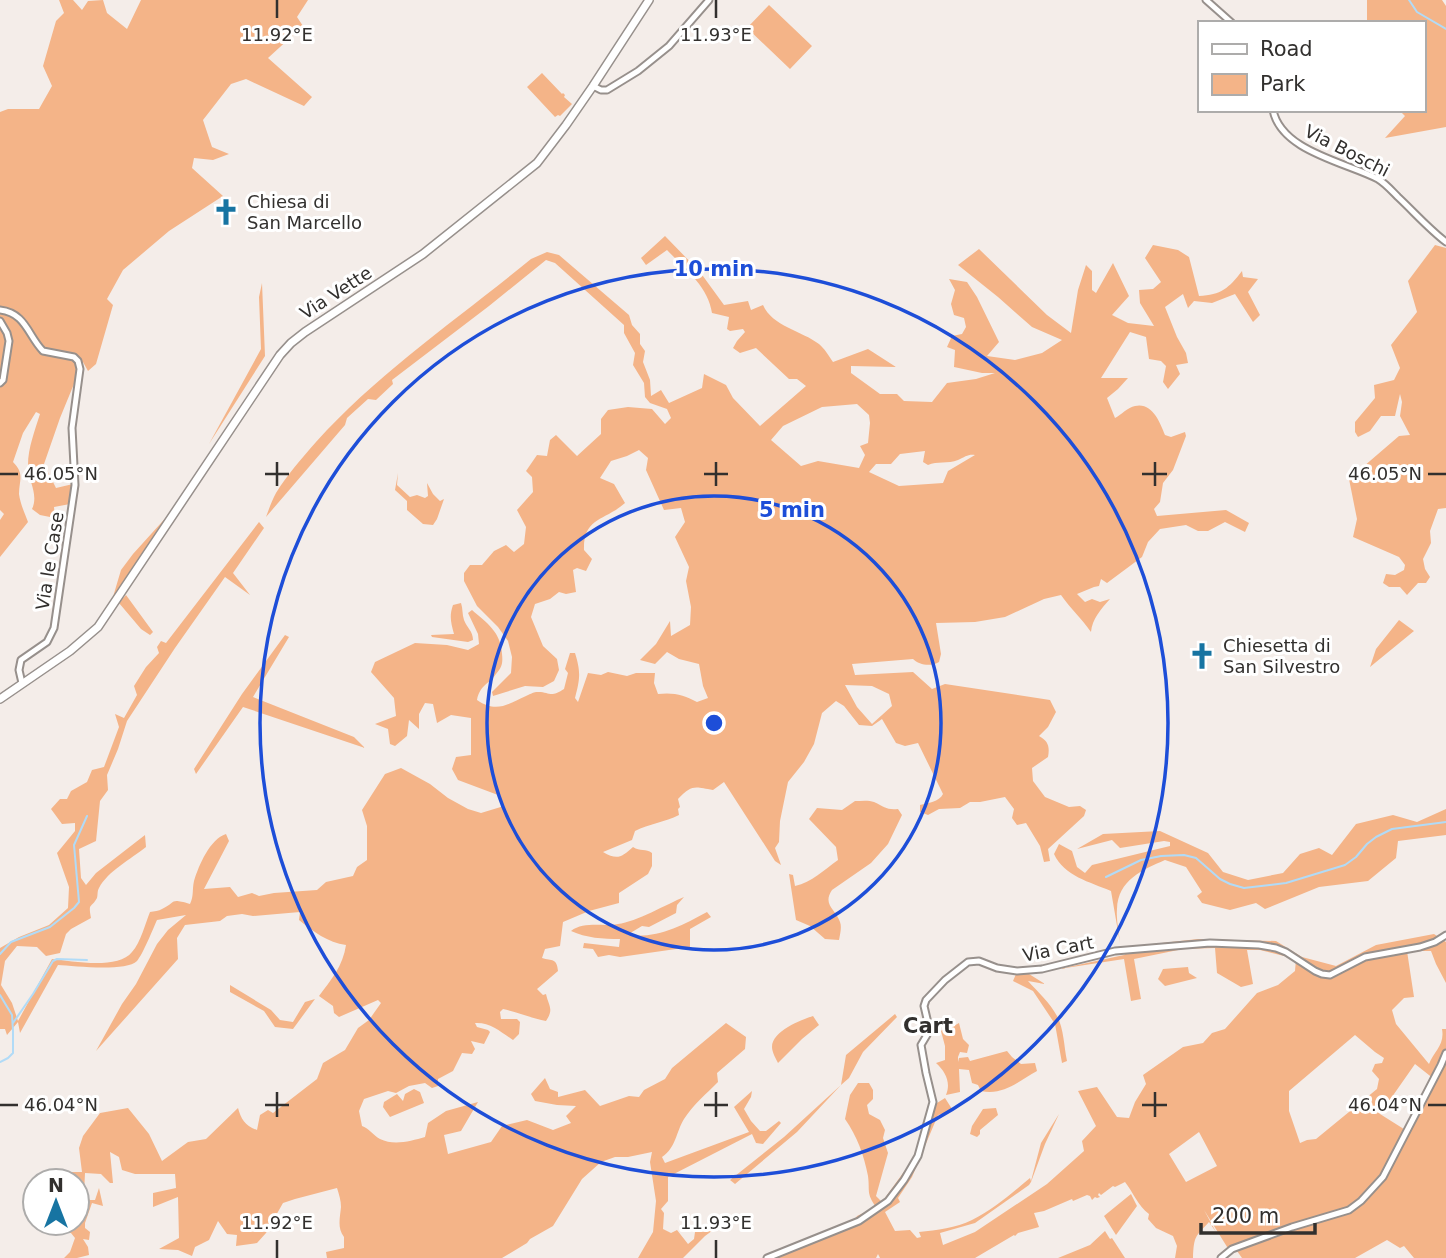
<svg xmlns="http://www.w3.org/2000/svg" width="1446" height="1258" viewBox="0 0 1446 1258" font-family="'DejaVu Sans',sans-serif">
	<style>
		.green { fill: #f4b488; fill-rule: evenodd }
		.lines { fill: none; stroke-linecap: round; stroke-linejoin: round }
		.stream { stroke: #b1dbf7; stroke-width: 2 }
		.minor-casing { stroke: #97908c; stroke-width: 9 }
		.major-casing { stroke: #97908c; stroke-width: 10 }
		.minor { stroke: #fff; stroke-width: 5 }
		.major { stroke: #fff; stroke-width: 7 }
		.ticks { fill: none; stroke: #32302e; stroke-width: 2.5 }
		.ring { fill: none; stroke: #1d4ed8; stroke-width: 3.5 }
		.labels { text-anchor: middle; stroke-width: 6; stroke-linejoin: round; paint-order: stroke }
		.street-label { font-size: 18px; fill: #32302e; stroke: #fff }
		.poi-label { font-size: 18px; fill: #32302e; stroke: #fff; text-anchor: start }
		.quarter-label { font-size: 21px; font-weight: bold; fill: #32302e; stroke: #fff }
		.ticks-label { font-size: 18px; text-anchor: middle; fill: #32302e; stroke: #fff; stroke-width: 6; stroke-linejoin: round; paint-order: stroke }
		.centre { fill: #1d4ed8; stroke: #fff; stroke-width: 3.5 }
		.ring-label { font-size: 21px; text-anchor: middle; font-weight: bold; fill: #1d4ed8; stroke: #fff; stroke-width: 6; stroke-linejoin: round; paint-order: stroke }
	</style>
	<rect width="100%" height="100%" fill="#f4ede9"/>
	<path class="green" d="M59,0H73L82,10L88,1L103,0L107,13L127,29L141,0H308L297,17L303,26L268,58L312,97L304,106L246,79L231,84L203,120L212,147L229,154L213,160L194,158L192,168L223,196L169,231L123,270L107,299L113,305L96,364L88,371L83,362L60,418L44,464L56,488L73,484L70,504L54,507L55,518L40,515L32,509C39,494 28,481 28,465C28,448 35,430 40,414L36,412L23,433L13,462C25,474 19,480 19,494C20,503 25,514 28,522L0,557V520L4,514L0,510V112L8,109H39L52,86L43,66L56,21L64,13Z
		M1367,0H1442L1446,6V127L1385,138L1405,116L1399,110H1423V23H1367Z
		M769,5L812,46L790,69L747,28Z
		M542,73L562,94L563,93L565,95L564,97L572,104L560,116L558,115L555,117L527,87Z
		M665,236L700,272L724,305L748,301L751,310L763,305C772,326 802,331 819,344C824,348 829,356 833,362L868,349L896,367L851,366V373L880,394H897L904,401L932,402L947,383L976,379L995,373H982L954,367L955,350L947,347L952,336L962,334L966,327L964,318L954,315L951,304L955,290L949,279L967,282L977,297L999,342L987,356L1015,360L1042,353L1062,340L1032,327L998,297L958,265L979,249L1047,315L1071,333L1078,290L1086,265L1092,271V290L1096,293L1113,263L1129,296L1112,315L1128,323L1154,326L1140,303L1139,290L1153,289L1161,282L1145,258L1153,245L1178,250L1189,257L1199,296C1221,295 1229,288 1242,271L1243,277L1258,279L1248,292L1260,315L1253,322L1235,294L1212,303L1194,301L1188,308L1183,294L1165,307L1177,337L1186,353L1188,363L1176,365L1180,374L1168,389L1163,382L1166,366L1161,361L1149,359L1146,337L1130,332L1101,378H1128L1118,389L1107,398L1115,418C1121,415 1128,407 1135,406C1152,402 1160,422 1165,435L1171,437L1185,432L1186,436L1173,470L1163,483L1160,502L1154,509L1157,516L1226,510L1249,523L1245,532L1225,522L1208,531H1198L1186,525L1160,529L1148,542L1142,557L1107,583L1101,579L1099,586L1094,587L1077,594L1085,602L1092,599L1100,602L1110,599C1101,609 1092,619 1091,632C1082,619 1070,608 1061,595L1044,599L1005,617L975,622L936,623L941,654L939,662C931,667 919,665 913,659L852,664L855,675L913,672L932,689L945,684L1050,700L1056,712L1048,727L1039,736C1048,741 1050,746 1048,757L1032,768L1033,781L1045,797L1069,807L1080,806L1086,810L1084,816L1048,849L1050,861L1044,862L1040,846L1026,823L1017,825L1012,818L1014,809L1005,797L980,802H970L960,808L939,809L928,815L920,812V805C928,803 939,802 943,794L918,743L905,746L896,743L882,719L872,726L859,725L844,706L836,701L822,713L814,744L804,762L788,782L780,821L779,842L775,848L781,865L775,861L724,782L713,790C695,787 692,784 678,799L680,807L678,809L679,815C665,822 649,824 635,831L632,840L603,852C617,860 621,858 633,847C640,852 646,848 652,853V866L648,874L619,893V903L589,911L563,922L560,946L545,949L542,958C552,961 557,958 558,971L537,989L543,995L546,994C549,1007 554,1009 546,1021C531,1018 517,1012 503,1009L500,1012L501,1019H517L520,1022L519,1034L513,1040C501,1032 490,1022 475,1023L477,1027L488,1030L490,1032L484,1044L471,1041L475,1049L472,1054L462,1053L453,1071L438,1079V1086L432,1088L425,1083L409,1086L396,1093L388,1091L364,1099L359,1111L362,1126C370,1129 373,1135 380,1139C394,1146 411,1141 425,1137L428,1123L446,1111L478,1102L461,1131L444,1135L448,1154L491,1142L502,1126L527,1120L553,1130L571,1123L566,1116L576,1106L557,1105L535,1101L531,1094L545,1078L550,1089L558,1092V1097L585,1090L600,1106L629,1096L639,1097L644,1090L665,1079L672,1068L726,1023L746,1037L745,1049L717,1073L718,1082C706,1094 693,1105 684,1119C676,1132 676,1148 662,1157L665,1163L749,1132L734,1107L752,1091L751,1097L744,1109L751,1121L760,1131H766L779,1121L781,1123L763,1144L756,1143L752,1134L668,1177V1201L661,1209L664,1213L663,1229L671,1233L677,1230L688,1244L694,1239L695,1232L720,1225L705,1236L683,1258H638L653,1232L656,1201L650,1162L652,1152L628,1157H615L601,1162L582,1179L553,1226L530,1239L527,1243L502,1258H327L326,1252L344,1248V1237C337,1228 340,1218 341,1207C341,1201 339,1194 337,1188L295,1199L283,1203L266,1233L257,1243L236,1246L237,1235L227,1234L218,1221L209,1240L195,1247L192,1256L178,1250L159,1249L179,1238L178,1197L153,1207V1193L176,1188L175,1174H135L122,1170L119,1157L110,1152L113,1183H110L101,1174L85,1173L84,1194L90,1200H95L99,1188L103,1206L92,1203L85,1223V1228L90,1232L89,1240L83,1239L88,1247L89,1255L77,1258H64L70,1252L75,1238L71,1233L63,1232L56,1223H77V1181H72V1172H82L79,1148L83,1136L100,1113L128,1108L149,1134L162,1161L188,1142L206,1139L238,1108C241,1119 245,1126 257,1130L260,1115L268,1110L273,1113L317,1079L323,1063L345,1050L358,1028L369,1020L381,1003L378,1000L339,1017L334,1013L333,1006L319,996C331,980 343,966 346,945C328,943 313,931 299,920L300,912L253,916L242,914L227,916L220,921L185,925L177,938L178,959L96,1051L122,1004L136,984L157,944L168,930L186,915L157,920C153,929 143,954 137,961C126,972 74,966 58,965L20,1033L18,1022L7,1035L5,1029H0V948L19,937L49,925L68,908L69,887L57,853L75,831V823L62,824L51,809L60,799H67L71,791L87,782L92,770L104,767L119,727L115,714L124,718L137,695L134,686L146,667L159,653L157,647L161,641L166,643L259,522L264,528L233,573L250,595L225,577L175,648L127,721L118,749L107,775L108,790L100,801L96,841L79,849L81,878L86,885L96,873L145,835L146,847C131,859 108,871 99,888C97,891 98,895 97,898C91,909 88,902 91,918L71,929L66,934L60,953L46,956L37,947L17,946L5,961L1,985L12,1003L18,1021L52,959C72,961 118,970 132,952C141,942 145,924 150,912C154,911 159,911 162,909C177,902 169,898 190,904C194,896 192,890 194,881C199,865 210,839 226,834L229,841L204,889L230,887L238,897L252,893L259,896L274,893L317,890L326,882L353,876L357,867L367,860V826L362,810L385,774L401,768L430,784L448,798L468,809L481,813L504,806L498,795L458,780L452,769L456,757L471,755V718L451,715L437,723L433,704L425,703L419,714V729L409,720L407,736L395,746L390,744L388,729L375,724L396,716L394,698L371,672L375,662L415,643L447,645L468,650L479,644L478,634L468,613L472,610C487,623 501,632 502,654C503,663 502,667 496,674C488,685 480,685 477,700C496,713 507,705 526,696C528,695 534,692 536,692C550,691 549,699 564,689L568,673L565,669L570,653H575C581,672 580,679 575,698L578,702L588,673L601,675L608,672L627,676L636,673H655L654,683L658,694C673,692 685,695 697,702L708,698L703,686L699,664L679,659L667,652L655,664L640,660L656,644L670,621L671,636L690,625L691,607L686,581L689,567L675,537L685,522L681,508L664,510L646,470L648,458L639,450L627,456L611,461L600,478L614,484L625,503C605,521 583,517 584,550L592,559L586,571L577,568L573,570L576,592L566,594L559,592L550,599L535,604L531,617L543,646L557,659L559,670L554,681L543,687L525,686L493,696L492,692L511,673L512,657L508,641L498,627L477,606L464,581V573L470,565H482L494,551L506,545L514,552L524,544L526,527L517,510L533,492L532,477L526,471L537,455L547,456L550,440L556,435L577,456L601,434V419L608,410L628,407L652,409L665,424L671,418L667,409L650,403L645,397L644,383L633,365L635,353L624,333V325L555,263L546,260L489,306L392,380L393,384L376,400L368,399L347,418L345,425L266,517C269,509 272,500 276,493C287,475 302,458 316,442C379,372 458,319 531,259L547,252L559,255L629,315L632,325L640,334V344L645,351L643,362L650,380L651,396L661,390L669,403L702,388L704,374L726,385L733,398L760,426L806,386L797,379H789L756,348L740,353L733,348L737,341L745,332L743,329L730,331L727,329L729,317L712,313C708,286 685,269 667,250L646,265L641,258ZM857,404L869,415L870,423L868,443L860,446L865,455L859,468L818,461L801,466L771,440L783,426L822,407ZM925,451L923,462L928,465C937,461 948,464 958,460C965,457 968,454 975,455L948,471L943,483L899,486L869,472L876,464H891L900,454ZM845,685L872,686L889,694L892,706L872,724L857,707Z
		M1435,245L1446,248V508L1438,509L1430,531L1431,543L1423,559L1425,569L1430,577L1426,583H1418L1407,595L1400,587H1389L1383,583L1386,574L1395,575L1404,570L1405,565L1399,557L1353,537L1357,519L1349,479L1399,436L1410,435L1400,416L1402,402L1400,394L1395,416H1381L1370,431L1358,437L1355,432V422L1375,398L1374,385L1394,380L1400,368L1391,345L1417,312L1408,281Z
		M262,283L265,356L209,444L261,349L259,297Z
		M398,473L397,485L410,497L417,495L425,498L428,496L427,483L433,494L440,501L444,499L437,519L433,525L423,524L407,510V501L395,490Z
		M180,502L110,607L121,570L133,554Z
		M126,595L153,632L150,635L141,629L119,603Z
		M461,603C463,609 462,614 464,620C467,628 473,631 473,640L468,642L432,637L431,635L454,634C451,623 449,616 453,605Z
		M1399,620L1414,631L1370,667L1376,649Z
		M285,635L289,637L253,697L354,737L365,748L243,707L196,774L194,769L242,694Z
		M855,801C861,801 869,800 874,802C885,807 886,810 898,809L902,815L888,844L871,863L832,890C822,905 836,909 840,922C842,927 840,934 839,940L825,939L810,926L796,920L789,874L793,875L795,886C812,882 824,870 838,860L836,847L809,819L817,808L842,810Z
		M1446,809V835L1398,841L1396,858L1368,881L1319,887L1265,909L1256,903L1230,910L1202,903L1197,896L1202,892L1186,867L1165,860C1142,870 1118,880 1117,909C1116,920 1119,932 1120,943L1111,891C1090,882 1064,876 1054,854L1059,844L1072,851L1077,867L1085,873L1092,865L1170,846V842L1164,841L1120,848L1112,840L1077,849L1103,834L1160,831L1208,853L1223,872L1248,880L1283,873L1300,854L1319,848L1332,855L1356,824L1393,815L1417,822Z
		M684,897L677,905L676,913L649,927L642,926L627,935C657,939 681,926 707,912L711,917L690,929V947L620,957L609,955L598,957L593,949L583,948L584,943L619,947L620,939C603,939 586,938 571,931C584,921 603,927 618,924C636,922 667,904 684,897Z
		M1434,934L1446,942V983L1436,964L1431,951H1407L1414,997L1404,998L1392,1010L1396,1024L1429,1064C1434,1051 1445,1045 1442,1029H1446V1258H1414L1404,1246L1400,1248L1387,1240L1355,1258H1242L1237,1251L1243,1246L1356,1208L1373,1192L1378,1185L1349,1210L1229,1250L1204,1210L1216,1232L1209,1222C1195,1237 1194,1236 1193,1258H1175L1177,1246L1173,1236L1156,1228L1148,1219L1149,1214C1138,1206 1133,1192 1125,1182L1115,1187L1113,1186L1101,1195L1099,1193L1098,1195L1100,1197L1097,1198L1095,1197L1092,1200L1090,1196L1087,1195L1073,1201L1072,1199L1044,1211L1034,1213L1039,1227L1018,1233L1015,1236L1014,1235L975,1258H880L878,1254L876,1258H774L849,1227L857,1216L876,1207C866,1193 870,1191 868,1176C864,1155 857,1136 845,1119L850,1095L858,1083H869L873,1090V1099L867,1105L869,1114L880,1120L885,1130L883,1138L888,1153L876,1196L882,1202L911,1162L917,1150L929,1108L945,1098L952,1109V1111L938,1115L912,1177L898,1198L900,1202L885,1212L895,1231L910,1230L917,1238L921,1237L919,1232C937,1230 956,1228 972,1220C993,1210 1012,1193 1030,1178L1031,1181L1041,1143L1059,1114L1045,1144L1031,1182L1029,1185L975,1223L940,1233L943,1245L975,1232L1047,1184L1084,1151L1082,1141L1096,1126L1078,1091L1097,1087L1117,1117L1129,1118L1135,1102L1146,1084L1143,1075L1183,1047L1203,1043L1212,1033L1225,1029L1257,993L1278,985L1295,971L1296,959L1260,950H1247L1253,984L1241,987L1217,973L1215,948L1183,949L1134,959L1141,999L1131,1001L1124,959L1059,969L1124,955L1135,946L1198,939L1276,941L1302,957L1336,966L1376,945ZM1355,1035L1375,1052L1384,1058L1382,1063L1375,1064L1372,1071L1379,1079L1377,1089L1316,1139L1307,1140L1300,1143L1289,1111V1091ZM1415,1064L1434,1079L1407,1131L1380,1114ZM1199,1132L1217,1166L1186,1182L1169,1154Z
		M1188,967L1189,973L1197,978L1165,986L1158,979L1163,969Z
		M1016,974H1029L1045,984L1028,981C1038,992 1050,1003 1057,1016C1064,1029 1064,1047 1067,1061L1062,1063L1055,1024L1033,991L1013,981Z
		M230,985L271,1010L280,1020L293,1022L305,1002L315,999L293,1029L275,1027L264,1011L230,992Z
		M895,1014L897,1017L863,1052L849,1078L841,1085L797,1132L735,1184L730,1180L784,1137L841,1085L846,1055Z
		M813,1016L819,1025L802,1039L778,1063C776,1059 772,1052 772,1047C772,1031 801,1020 813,1016Z
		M959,1023L963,1039L969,1045L967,1053L960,1052L958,1057V1062L959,1058L968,1057L970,1061L1007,1051L1012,1057L1021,1064L1035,1063L1037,1071C1019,1081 1003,1096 981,1091L978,1085L972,1083L969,1070L959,1069L960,1092L946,1095C951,1083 946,1072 936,1063L945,1060V1046L941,1031L946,1026L950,1028Z
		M414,1089L420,1092L424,1103L390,1117L383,1107L384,1102L397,1094L403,1101L405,1094Z
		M996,1108L998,1115L980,1130V1134L977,1137L970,1134L972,1126L983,1109Z
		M1131,1194L1137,1206L1116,1235L1104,1216Z
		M1105,1231L1110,1239L1112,1238L1125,1258H1058L1090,1245Z"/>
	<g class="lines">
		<path class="stream" d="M1409,0L1417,12L1446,29
			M1106,877L1141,860L1161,856L1184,855L1196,858L1220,879L1230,884L1244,888L1286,883L1345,865L1356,857L1367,844L1376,837L1392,829L1446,822
			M0,954L11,942L50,927L74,908L79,902L74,845L87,816
			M0,995L12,1015L13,1031V1053L8,1058L0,1062
			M13,1023L33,994L53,961L57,959L87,960"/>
		<defs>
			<path id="minor" d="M1206,0L1232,23
				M593,86L601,90H607L638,71L669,46L709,0
				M1273,110C1281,151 1345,162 1378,179C1385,183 1392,191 1398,197C1414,212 1429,229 1446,242
				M0,310C26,313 28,336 43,351L74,357L78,361L80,369L72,428L75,485L54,628L47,642L21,660L19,670L22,683
				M0,321L7,333L9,341L3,380L0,383
				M767,1258L859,1221L888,1201L904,1180L918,1156L933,1102L926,1073L921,1045L927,1035L928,1023L924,1006L926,1000L945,980L968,962L979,961L997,968L1017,971L1042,969L1115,951L1210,943L1259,945L1276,948L1286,952L1315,971L1322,974L1330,975L1365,957L1420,947L1435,942L1446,935
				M1221,1258L1232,1249L1292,1227L1349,1210L1361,1201L1383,1177L1441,1065L1446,1053"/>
			<path id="major" d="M0,699L70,651L98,627L280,355L291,343L305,332L423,254L537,163L566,125L593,86L649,0"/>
		</defs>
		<use href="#minor" class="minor-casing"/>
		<use href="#major" class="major-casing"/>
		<use href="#minor" class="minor"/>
		<use href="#major" class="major"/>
	</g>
	<path class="ticks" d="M277,0V18M716,0V18M277,462V486M716,462V486M1155,462V486M0,474H18M265,474H289M704,474H728M1142,474H1167M1428,474H1446M277,1092V1117M716,1092V1117M1155,1092V1117M0,1105H18M265,1105H289M704,1105H728M1142,1105H1167M1428,1105H1446M277,1240V1258M716,1240V1258"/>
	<g class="ring">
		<circle cx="714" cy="723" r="227"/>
		<circle cx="714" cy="723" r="454"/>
	</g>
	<defs>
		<symbol id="church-bare" viewBox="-9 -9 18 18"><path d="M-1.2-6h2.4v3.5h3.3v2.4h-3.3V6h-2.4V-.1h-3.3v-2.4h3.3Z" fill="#1774a2" stroke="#fff" stroke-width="2.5" paint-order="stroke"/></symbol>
	</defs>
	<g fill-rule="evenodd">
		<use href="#church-bare" x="207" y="193" width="38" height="38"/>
		<use href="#church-bare" x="1183" y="637" width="38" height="38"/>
	</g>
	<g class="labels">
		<g class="street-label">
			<text transform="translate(1347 151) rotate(27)" y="6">Via Boschi</text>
			<text transform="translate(336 293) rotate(-33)" y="6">Via Vette</text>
			<text transform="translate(50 561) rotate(-81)" y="6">Via le Case</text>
			<text transform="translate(1058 949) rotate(-11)" y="6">Via Cart</text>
		</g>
		<g class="poi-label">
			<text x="247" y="208">Chiesa di<tspan x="247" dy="21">San Marcello</tspan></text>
			<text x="1223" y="652">Chiesetta di<tspan x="1223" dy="21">San Silvestro</tspan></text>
		</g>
		<g class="quarter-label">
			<text x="928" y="1033">Cart</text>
		</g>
	</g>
	<g class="ticks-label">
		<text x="277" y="41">11.92°E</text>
		<text x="716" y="41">11.93°E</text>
		<text x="61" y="480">46.05°N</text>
		<text x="1385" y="480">46.05°N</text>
		<text x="61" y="1111">46.04°N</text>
		<text x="1385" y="1111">46.04°N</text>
		<text x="277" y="1229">11.92°E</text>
		<text x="716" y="1229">11.93°E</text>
	</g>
	<circle cx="714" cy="723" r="10" class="centre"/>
	<g class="ring-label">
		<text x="714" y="276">10 min</text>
		<text x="792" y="517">5 min</text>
	</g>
	<rect x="1198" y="21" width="228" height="91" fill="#ffffff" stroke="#adacab" stroke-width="2"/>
	<rect x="1212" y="44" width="35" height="10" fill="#ffffff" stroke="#adacab" stroke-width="2"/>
	<text x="1260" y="56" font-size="21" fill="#32302e">Road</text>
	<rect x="1212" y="74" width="35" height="21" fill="#f4b488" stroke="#adacab" stroke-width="2"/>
	<text x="1260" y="91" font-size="21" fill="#32302e">Park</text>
	<g transform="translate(56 1202)"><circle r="33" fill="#ffffff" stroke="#adacab" stroke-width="2"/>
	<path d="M0-5L12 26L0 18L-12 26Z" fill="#1774a2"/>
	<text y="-10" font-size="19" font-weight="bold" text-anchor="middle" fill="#32302e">N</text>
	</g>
	<path d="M1201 1223v10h114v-10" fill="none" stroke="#32302e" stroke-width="3.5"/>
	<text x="1212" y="1223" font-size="21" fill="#32302e" stroke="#ffffff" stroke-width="5" paint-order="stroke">200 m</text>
</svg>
